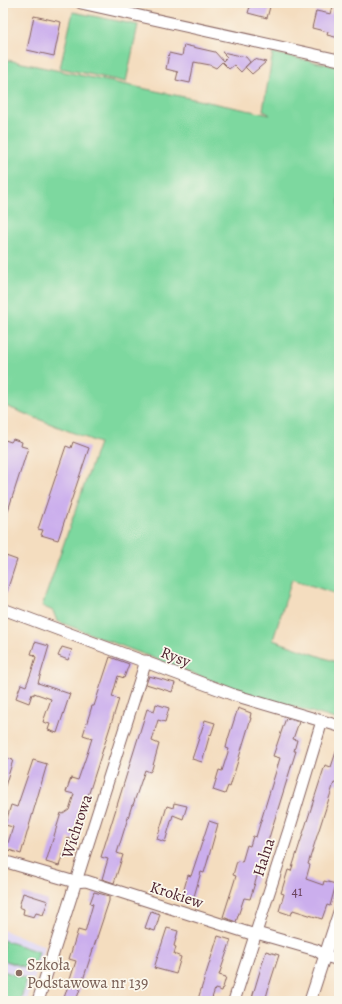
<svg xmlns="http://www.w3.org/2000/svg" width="342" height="1004" viewBox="0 0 342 1004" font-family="Alegreya,serif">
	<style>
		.built { fill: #ded5f5 }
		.green { fill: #7dd89f; stroke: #647c65 }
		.building { fill: #cbaeed }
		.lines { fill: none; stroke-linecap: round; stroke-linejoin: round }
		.minor-casing { stroke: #86625f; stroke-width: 13 }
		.minor { stroke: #fff; stroke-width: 11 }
		.education-dot { fill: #8d6e63; stroke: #fbf7ec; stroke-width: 1.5 }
		.labels { text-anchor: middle; stroke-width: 3.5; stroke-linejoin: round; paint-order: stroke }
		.number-label { font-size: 14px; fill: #6a435c }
		.street-label { font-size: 16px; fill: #4a1f2b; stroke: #fbf7ec }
		.education-label { font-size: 16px; fill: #785e54; stroke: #fbf7ec; text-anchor: start }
	</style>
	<rect width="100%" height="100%" fill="#fbf7ec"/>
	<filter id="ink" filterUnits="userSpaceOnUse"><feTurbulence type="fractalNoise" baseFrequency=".025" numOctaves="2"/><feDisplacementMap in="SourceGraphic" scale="8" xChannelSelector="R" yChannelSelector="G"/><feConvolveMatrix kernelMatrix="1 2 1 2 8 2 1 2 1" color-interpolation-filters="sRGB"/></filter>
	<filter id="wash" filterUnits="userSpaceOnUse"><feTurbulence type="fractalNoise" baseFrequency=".012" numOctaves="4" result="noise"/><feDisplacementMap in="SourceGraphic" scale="16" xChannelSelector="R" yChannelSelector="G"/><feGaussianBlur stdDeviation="0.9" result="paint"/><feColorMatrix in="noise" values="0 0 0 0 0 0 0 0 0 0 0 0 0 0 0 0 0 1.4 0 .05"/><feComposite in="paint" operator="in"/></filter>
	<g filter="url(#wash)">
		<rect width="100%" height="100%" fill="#f4ddbf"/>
		<path class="built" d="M3,930L45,946L27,1001H3Z"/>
		<path class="green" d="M73,12L138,25L126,82L60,68Z
			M273,53L339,67V595L292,579L273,640L339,663V720L239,691L57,621L53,611L42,606L99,443L3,405V59L270,115L263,110Z
			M3,940L39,952L33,970L3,960Z
			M3,971L27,979L20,1001H3Z"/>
		<g id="blocks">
			<path class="building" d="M251,3H271L267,18L248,13Z
				M334,3H339V38L327,35L328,32L312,28L316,11L331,14Z
				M34,16L61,22L54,56L27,50Z
				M184,45L215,52L223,61L227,57L222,52L246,57L250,62L241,72L234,65L229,69L222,62L216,68L210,65L194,62L190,83L176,80L178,72L166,69L169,53L182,56Z
				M254,59L266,62L252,74L245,67Z
				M13,439L22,442L21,446L28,448L5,520L3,519V447L5,440L11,442Z
				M73,442L89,448L58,540L41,535L43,530L38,529L66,446L71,448Z
				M3,555L17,560L5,597H3Z
				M35,642L49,646L38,683L70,694L57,733L48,730L50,724L43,722L51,699L34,693V695L32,694L29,703L16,698L21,684L26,686L31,673L36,657L34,656L35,655L31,654Z
				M62,647L72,650L68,660L58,656Z
				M110,657L129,664L124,678L118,676L112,697L119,699L74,840L68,838L59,866L46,862L61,813L63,814L69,810L74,794L66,792L71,778L78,780L88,751L92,738L83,735L92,706H94Z
				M149,676L175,683L172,692L146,684Z
				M156,704L169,708L165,722L158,720L152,741L159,744L152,769L150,772L145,770L133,805H132L117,853L123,855L114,883L102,879L108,859L101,857L147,709L154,712Z
				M238,708L251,713L250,718H251L230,787L228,786L225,794L213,790L219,770L222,771L229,749L226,748L228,739Z
				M286,718L299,722L293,739L297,740L294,751H296L250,899L244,898L236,922L223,917L236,876L233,875L237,861L242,862L247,845L250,846L253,836L256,837L280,758L273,756Z
				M205,720L215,723L211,735L210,734L202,762L192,759Z
				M337,749H339V784L334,783L308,864L310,865L306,879L323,885L324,881L336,884L330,906L327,905L322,919L293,910L291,915L279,911L284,894L281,893L288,870L291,871L325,765L331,767Z
				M3,757L13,760L5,786H3Z
				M33,760L47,764L21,854L6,849L13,827L5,825L11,805L17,807Z
				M174,803L187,806L183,819L173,815L165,842L157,839L167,806L173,808Z
				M209,821L218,824L207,863L204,873L201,872L193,900L182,896L188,875L191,876L195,864Z
				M94,892L109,896V901L76,1001H63L76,961L69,959L78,930L85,932L93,904L90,903Z
				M23,893L48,901L43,915L36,913L34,917L23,914L24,909L19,907Z
				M151,911L160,914L155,931L145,928Z
				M167,928L178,931L174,946L176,947L174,954L181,957L176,974L154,968Z
				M218,936L231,940L219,975L226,977L222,991L215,989L211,1001H205L198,999Z
				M266,951L279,955L270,983L265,1001H251Z"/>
		</g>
	</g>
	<g filter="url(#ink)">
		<use href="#blocks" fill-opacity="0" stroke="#86625f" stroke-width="1"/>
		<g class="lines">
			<defs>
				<path id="minor" d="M81,3L339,60
					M3,609L234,695L339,726
					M3,861L75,882L86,881L255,935L260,934L316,950L325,956L339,960
					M38,1001L146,661
					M234,1001L289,830L322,721
					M310,1001L339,912"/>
			</defs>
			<use href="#minor" class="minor-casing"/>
			<use href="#minor" class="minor"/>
		</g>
	</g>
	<circle class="education-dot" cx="19" cy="973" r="4"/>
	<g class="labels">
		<g class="number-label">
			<text x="297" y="896">41</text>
		</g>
		<g class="street-label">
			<text transform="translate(176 656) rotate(21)" y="6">Rysy</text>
			<text transform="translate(76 826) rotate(-72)" y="6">Wichrowa</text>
			<text transform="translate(263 857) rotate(-72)" y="6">Halna</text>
			<text transform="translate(177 894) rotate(18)" y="6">Krokiew</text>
		</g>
		<g class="education-label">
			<text x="27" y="970">Szkoła<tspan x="27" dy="18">Podstawowa nr 139</tspan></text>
		</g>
	</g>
	<rect width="342" height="1004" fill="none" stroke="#fbf7ec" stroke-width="16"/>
</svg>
